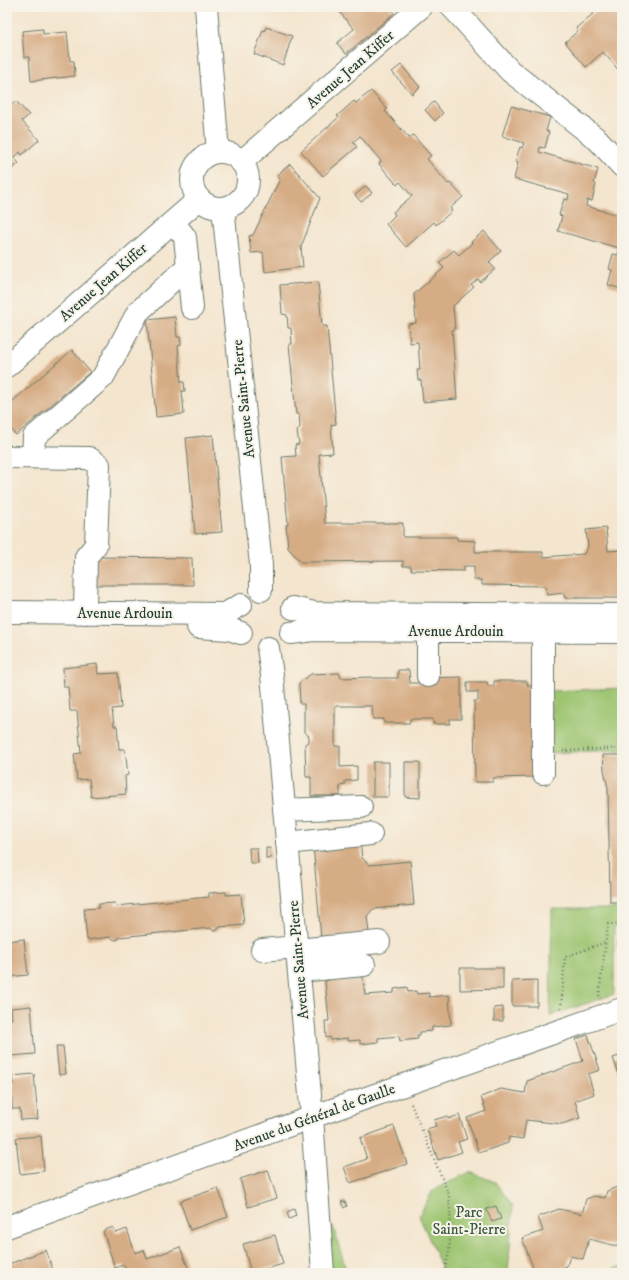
<svg xmlns="http://www.w3.org/2000/svg" width="629" height="1280" viewBox="0 0 629 1280" font-family="'IM FELL DW Pica',serif">
	<style>
		.green { fill: #9dc571; stroke: #5e8152 }
		.building { fill: #d6ac84 }
		.lines { fill: none; stroke-linecap: round; stroke-linejoin: round }
		.minor-casing { stroke: #6a786a; stroke-width: 24 }
		.path { stroke: #6a786a; stroke-width: 2.5; stroke-dasharray: 1 3; stroke-linecap: butt }
		.minor { stroke: #fff; stroke-width: 22 }
		.labels { text-anchor: middle; stroke-width: 4; stroke-linejoin: round; paint-order: stroke }
		.street-label { font-size: 15px; fill: #1f3d34; stroke: #f7f3e8 }
		.park-label { font-size: 15px; fill: #385840; stroke: #f7f3e8 }
	</style>
	<rect width="100%" height="100%" fill="#f7f3e8"/>
	<filter id="ink" filterUnits="userSpaceOnUse"><feTurbulence type="fractalNoise" baseFrequency=".025" numOctaves="2"/><feDisplacementMap in="SourceGraphic" scale="8" xChannelSelector="R" yChannelSelector="G"/><feConvolveMatrix kernelMatrix="1 2 1 2 8 2 1 2 1" color-interpolation-filters="sRGB"/></filter>
	<filter id="wash" filterUnits="userSpaceOnUse"><feTurbulence type="fractalNoise" baseFrequency=".012" numOctaves="4" result="noise"/><feDisplacementMap in="SourceGraphic" scale="16" xChannelSelector="R" yChannelSelector="G"/><feGaussianBlur stdDeviation="0.9" result="paint"/><feColorMatrix in="noise" values="0 0 0 0 0 0 0 0 0 0 0 0 0 0 0 0 0 1.4 0 .05"/><feComposite in="paint" operator="in"/></filter>
	<g filter="url(#wash)">
		<rect width="100%" height="100%" fill="#f4e5ce"/>
		<path class="green" d="M622,688V750L551,753V691Z
			M552,909H622V926L614,927V994L550,1016Z
			M470,1172L495,1182L513,1206L508,1272L510,1273H444L419,1216L433,1190Z
			M333,1226L347,1273H326L321,1228Z
			M622,1266V1273H598Z"/>
		<g id="blocks">
			<path class="building" d="M7,7H12V10H7Z
				M69,7H85V8L70,9Z
				M102,7H122V8L102,10Z
				M335,7H389L394,13L346,54L337,43L354,29Z
				M601,7H622V74L603,52L586,67L565,42L578,31L576,28Z
				M266,27L292,36L283,65L254,54L263,30L265,31Z
				M43,29V34L67,32L70,61H74L75,76L31,81L29,57H24L22,31Z
				M401,65L420,87L412,94L392,72Z
				M371,91L387,109L385,111L409,138L413,135L431,156L427,159L448,184L450,183L463,197L450,208L452,211L436,225L434,222L406,247L386,224L395,215L393,212L412,196L400,182L397,185L379,164L381,161L360,136L353,142L357,147L323,176L301,151L339,117L337,116L354,101L356,103Z
				M16,101L29,115L22,121L39,140L22,155L20,152L14,158L19,163L7,173V109Z
				M434,102L443,113L435,121L425,110Z
				M511,106L550,117L546,131L549,132L545,148L540,147L539,152L598,169L594,183L596,184L592,201L587,200L586,206L622,216V289L608,285L612,270L609,269L613,254L618,255L619,248L558,231L562,216L559,215L564,199L568,200L569,194L514,179L518,163L515,162L520,147L522,148L524,143L502,136Z
				M290,164L320,198L301,247L303,267L265,272L263,252L251,253L249,236L253,235L280,179L277,175Z
				M366,186L372,193L361,202L355,195Z
				M484,231L501,251L489,262L495,269L480,282L478,279L471,285L474,287L453,306L455,330H452L457,399L423,402L421,380H418L417,370H420L418,342L410,343L408,324L416,323L414,294L444,268L439,263L454,250L459,255L472,243L471,242Z
				M318,282L322,326H327L336,424L331,425L333,453L319,454L325,523H403V537H457V540L475,541V552H543V557L584,554L588,547L586,530L606,528L608,551L622,550V598H565L564,593L547,595L546,586L482,585V580H474V566H464V571L411,570V566H403V561L301,562L288,548L286,525H288L282,457L296,456L295,445L299,444L297,431L300,427L299,414H296L289,344H292L291,328H288L287,315L282,314L280,285Z
				M175,317L177,337H180L181,345L178,346L181,382H184L185,391H182L184,414L156,417L147,320Z
				M72,350L90,372L16,435L7,425V406Z
				M213,435L222,532L195,534L186,438Z
				M96,557L192,558L193,585H95Z
				M97,664L98,674L118,673L121,708L112,709L114,726H117L119,749H125L128,775L125,776L126,794L91,797L89,779L77,780L74,754L81,753L77,711H70L68,687H64L63,668Z
				M398,670H409L410,683H421V678L461,677V719H450V724H433V719H410V723H384V719H373L372,706H335V746H340V767L357,766V780L345,781V785L340,786V796H311V777H306L305,744L309,741V736L304,732V704H300L299,683L311,674L339,673L341,678L372,677V678H398Z
				M494,681H527L528,686H536L535,777L493,778V782H475L474,701H478V692H467V682H487L488,686H494Z
				M603,755H622V902H610L608,788L604,770Z
				M373,762H389V797H373Z
				M405,762H420V798L405,797Z
				M360,841L362,858L370,865L410,861L414,905L373,909L367,916L369,933L321,939L313,845Z
				M249,848H257L258,863H250Z
				M266,848H270L271,858L266,859Z
				M226,892V895L241,894L244,925L220,927L216,931H213L211,928L119,937V939L115,940L110,937L87,940L84,909L99,908V904L115,903L116,906L209,897V893Z
				M618,932H622V955H618Z
				M24,939L28,975L7,977V941Z
				M460,968H503V989L460,990Z
				M362,970L365,995L394,993V989L407,987L408,992L416,991L417,994L429,993V997L449,995L451,1025L432,1027V1031L420,1032V1035H417L418,1039L400,1041L399,1036L378,1038V1042L360,1044V1040L348,1041V1038L331,1040L330,1037L326,1038L325,1021H329L325,981L329,980L328,973Z
				M537,980V1006H512V981Z
				M31,1006L35,1054L11,1056L8,1019H12L11,1008Z
				M503,1007V1021H494V1008Z
				M588,1035L600,1070L588,1074L594,1094L575,1101L580,1118L562,1124L526,1120L523,1139L509,1137L508,1143L479,1153L467,1118L486,1111L481,1097L501,1089L525,1093L527,1081L583,1061L576,1039Z
				M56,1046H63L66,1074L59,1075Z
				M622,1055V1083L613,1058Z
				M34,1074L38,1119L21,1120L20,1109H12L11,1085H13L12,1076Z
				M459,1115L467,1139L458,1142L462,1152L438,1160L427,1129L436,1126L434,1120L447,1116L448,1119Z
				M394,1126L407,1164L350,1183L344,1167L367,1159L360,1138Z
				M41,1136L44,1171L20,1174L16,1138Z
				M268,1170L277,1198L248,1207L240,1179Z
				M622,1185V1246L620,1247L589,1239L583,1259L570,1256L567,1266L547,1273H535L522,1238L543,1231L538,1217L559,1209L582,1214L586,1199L594,1196L605,1198L607,1191Z
				M218,1188L228,1217L190,1230L180,1201Z
				M345,1201L347,1206L344,1208L341,1202Z
				M496,1206L501,1219L492,1222L486,1209Z
				M294,1209L296,1216L289,1219L287,1212Z
				M113,1227L116,1233L127,1229L135,1253L144,1250L147,1259L180,1247L190,1273H127L124,1265L115,1268L103,1231Z
				M275,1235L283,1264L251,1273L243,1244Z
				M46,1250L54,1273H12L9,1264Z"/>
		</g>
	</g>
	<g filter="url(#ink)">
		<use href="#blocks" fill-opacity="0" stroke="#6a786a" stroke-width="1"/>
		<g class="lines">
			<defs>
				<path id="minor" d="M206,7L218,152
					M452,7L510,71L598,140L622,166
					M192 180a28 28 0 1 1 56 0a28 28 0 1 1-56 0Z
					M241,162L421,7
					M223,208L261,565V590
					M173,222L185,237L192,308
					M7,366L199,199
					M7,457L89,458L99,465L96,545L86,557L85,613
					M33,457L34,437L103,377L138,312L188,266
					M293,608L314,613L622,615
					M7,612L225,614L241,605
					M198,627L229,629L241,633
					M428,631V676
					M543,631V773
					M291,633L313,630L622,632
					M268,648L272,675L312,1117L323,1273
					M284,810L361,807
					M287,843L371,834
					M262,950L297,947
					M297,950L379,942
					M299,971L364,965
					M7,1227L329,1111L622,1009"/>
			</defs>
			<use href="#minor" class="minor-casing"/>
			<path class="path" d="M563,751L622,748
				M599,996L608,924H622
				M561,1008L565,957L606,942
				M411,1104L449,1195L451,1226L449,1252L444,1273"/>
			<use href="#minor" class="minor"/>
		</g>
	</g>
	<g class="labels">
		<g class="street-label">
			<text transform="translate(350 69) rotate(-41)" y="5">Avenue Jean Kiffer</text>
			<text transform="translate(103 282) rotate(-41)" y="5">Avenue Jean Kiffer</text>
			<text transform="translate(243 399) rotate(-96)" y="5">Avenue Saint-Pierre</text>
			<text x="125" y="618">Avenue Ardouin</text>
			<text x="456" y="636">Avenue Ardouin</text>
			<text transform="translate(298 960) rotate(-95)" y="5">Avenue Saint-Pierre</text>
			<text transform="translate(314 1117) rotate(-20)" y="5">Avenue du Général de Gaulle</text>
		</g>
		<g class="park-label">
			<text x="469" y="1217">Parc<tspan x="469" dy="17">Saint-Pierre</tspan></text>
		</g>
	</g>
	<rect width="629" height="1280" fill="none" stroke="#f7f3e8" stroke-width="24"/>
</svg>
